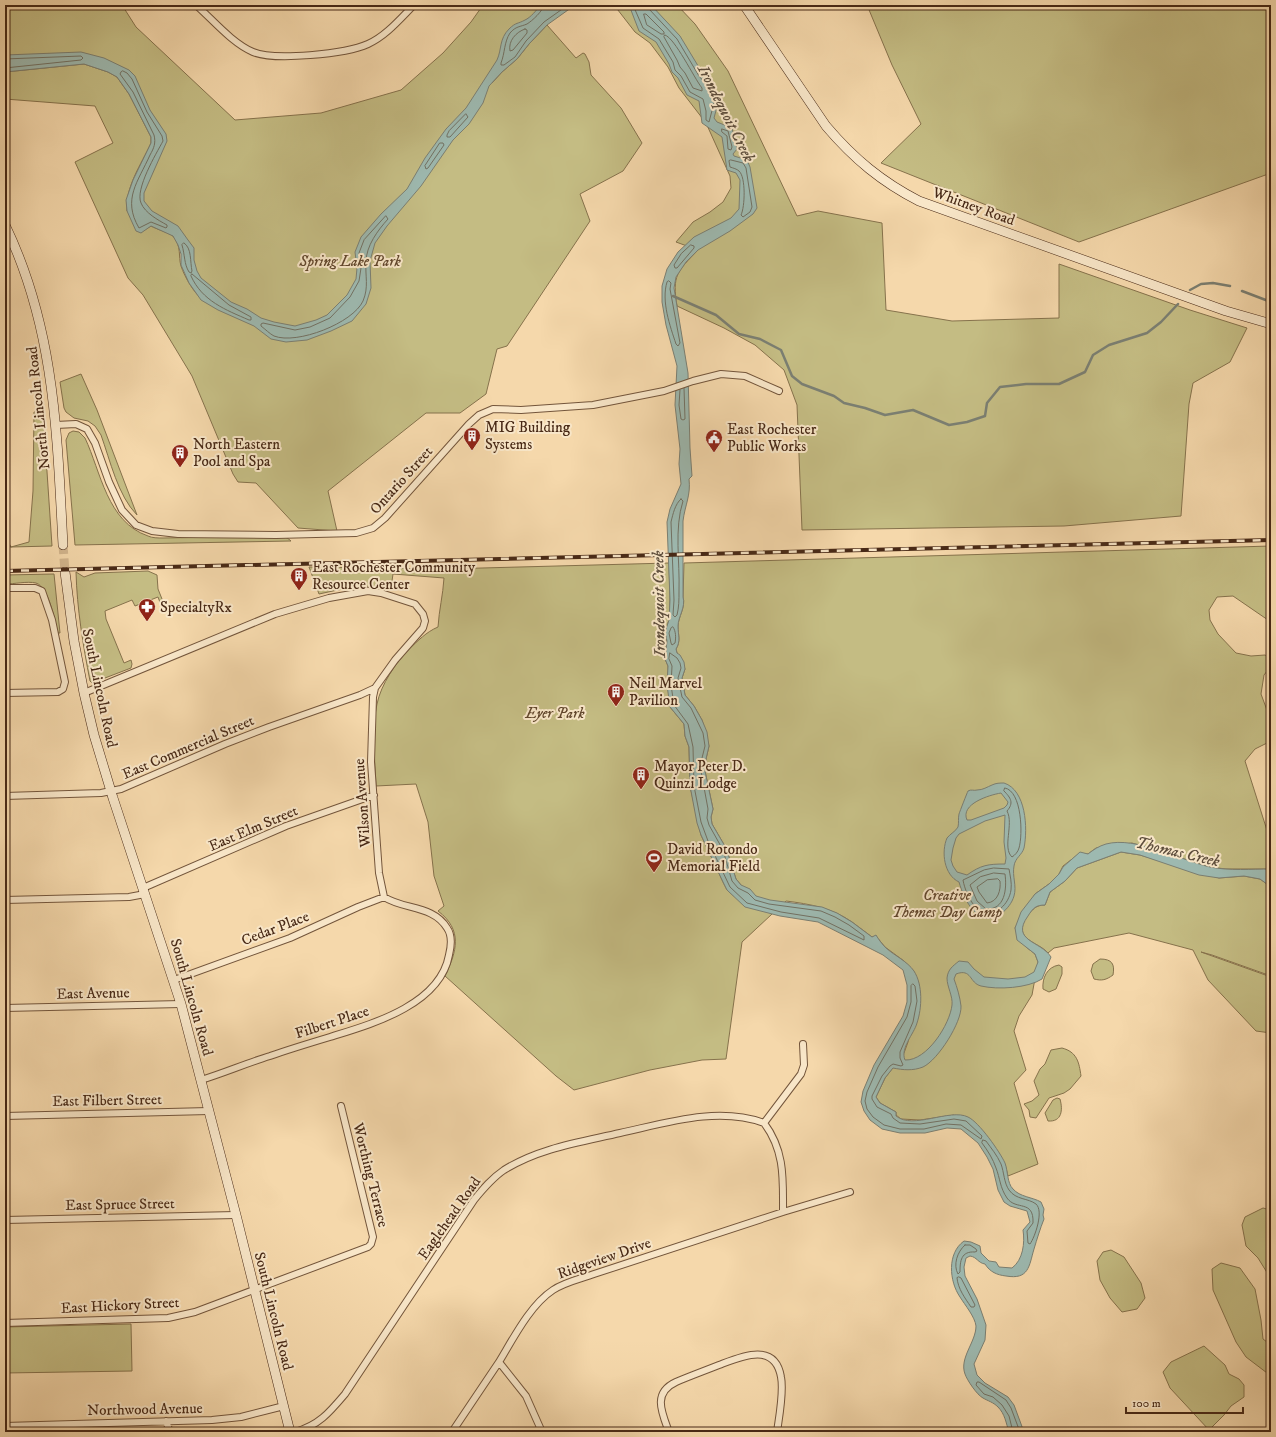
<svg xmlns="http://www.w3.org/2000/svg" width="1276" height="1437" viewBox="0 0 1276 1437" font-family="'IM FELL DW Pica',serif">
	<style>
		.green { fill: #c4bc83; stroke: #86724c }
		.water { fill: #9db9b0; stroke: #7b7f72; fill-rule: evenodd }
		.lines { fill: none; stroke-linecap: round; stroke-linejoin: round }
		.shore { stroke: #727163; stroke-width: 1 }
		.stream { stroke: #7b7f72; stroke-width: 2.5 }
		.secondary-tunnel { stroke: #d2b58d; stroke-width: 9; stroke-dasharray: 9 4.5; stroke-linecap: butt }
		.street-casing { stroke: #73553b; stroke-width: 8 }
		.secondary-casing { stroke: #482916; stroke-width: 10 }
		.street { stroke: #f8e6c8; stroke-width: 6 }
		.secondary { stroke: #f8e6c8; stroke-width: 9 }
		.rail-casing { stroke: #482916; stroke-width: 4 }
		.rail { stroke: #f8e6c8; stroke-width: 2.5; stroke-dasharray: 8; stroke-linecap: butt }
		.labels { text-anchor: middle; stroke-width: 4; stroke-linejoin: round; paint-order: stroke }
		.street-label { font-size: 15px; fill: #482916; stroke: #f8e6c8 }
		.park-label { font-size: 15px; font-style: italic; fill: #61462c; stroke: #f8e6c8 }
		.poi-label { font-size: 15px; fill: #482916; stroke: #f8e6c8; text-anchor: start }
		.water-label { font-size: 16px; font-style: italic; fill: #5d4d3c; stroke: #f8e6c8 }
	</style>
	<rect width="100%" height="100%" fill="#f5d8ab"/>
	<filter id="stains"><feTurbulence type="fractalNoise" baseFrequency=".005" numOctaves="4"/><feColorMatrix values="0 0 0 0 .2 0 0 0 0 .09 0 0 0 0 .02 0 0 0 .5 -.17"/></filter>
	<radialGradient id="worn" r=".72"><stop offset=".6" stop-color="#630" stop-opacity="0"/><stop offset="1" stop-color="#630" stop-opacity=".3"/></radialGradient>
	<path class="green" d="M5,5H122L136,27L235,120L321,113L401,90L443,53L471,22L483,5H557L492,83L502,72L517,59L529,44L547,25L576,58L583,53L585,54L589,62L591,75L621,108L642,143L623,171L580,194L590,221L507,346L497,349L486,394L460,413H426L328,491L337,531L298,528L256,483L238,482L233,474L192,376L143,295L128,278L75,162L113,143L95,106L5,99V72L84,64L108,72L117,77L129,94L151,137V143C141,165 125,187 127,211L146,229L151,226C156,229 170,233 173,236C182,247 178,256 181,266C185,278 194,293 203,300L188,246L134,209L155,156L154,122L128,76L93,59L5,62Z
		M614,5H677L695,24L728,71L797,216L818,211L882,223L886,310L952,321L1059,318V264L1190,310L1247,328L1230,362L1193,383L1189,404L1181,516L1064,526L802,530L797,405L784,370L755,345L724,328L677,306C672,275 677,272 698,250L676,242L693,222L710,212L723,202L731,188L730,176L706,123L679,88L668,67L650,43L635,32Z
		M867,5H1271V173L1079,242L881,163L921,124L892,65Z
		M81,374L97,410L137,515C118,496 110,460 101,435L95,426L88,421L74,418L66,412L64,408L60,382Z
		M34,412H43L52,546L11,547H5V536L11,547L29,542L33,491Z
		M73,431L79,432L85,438C101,472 107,522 148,536C152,538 158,538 163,538L275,536C281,536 286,536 291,541L75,545L66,440L69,433Z
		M1271,546V626L1268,620L1233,596L1217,597L1209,610L1210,620L1218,634L1236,653L1251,656L1265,655L1271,658V666L1264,675L1261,694L1271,721V741L1255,749L1245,761L1271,843V869H1226L1210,867L1132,843L1096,848L1088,854L1080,853L1063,866L1059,874L1049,884L1035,894L1015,928L1026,947L1035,954L1038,962L1032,995L1019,1016L1014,1031L1026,1070L1014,1083L1038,1164L1008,1176L1005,1164L954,1115L920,1120L901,1119L896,1115V1112L880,1103L876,1097L885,1078L904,1053L908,1042L919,985L914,972L904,961L885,947L876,936L872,937C865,932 859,927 852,922C832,908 810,904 786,901L742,942L726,1059L702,1060L650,1070L574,1090L556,1076L445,976C457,951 463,930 438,911L444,906L434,876L428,822L416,784L376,786C375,759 371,730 377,704C381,684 396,663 409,649C418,641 426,632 438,627C439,610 443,595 444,578L393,574L391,588C362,584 347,588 319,594L309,567L445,569L669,563L670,600L669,620L665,632L667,641L665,659L668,666L670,707L684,724L685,736L689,747L690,786L701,835L723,882L727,890L734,896L741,885L736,879L726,848L712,824L711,817L713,809L705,771L706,759L709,746L702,720L694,706L685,695L682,678L685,669L677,653L676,649C681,641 678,635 678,626C678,617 686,607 683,597L684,563Z
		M148,571L157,575L158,589L164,604L161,605L158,597L135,606L132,600L105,611L106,619L124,663L131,660L132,664L131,668L92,683L90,681C83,645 77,609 76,572L84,577L95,573Z
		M54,574L60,633H58C55,622 49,587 36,583C27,581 15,584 5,584V575Z
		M1121,852L1140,855L1219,878L1244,876L1260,879L1271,887V976L1212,955L1201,952L1271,977V1033L1256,1031L1208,980L1193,950L1129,933L1054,948L1048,953C1038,941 1011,940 1027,916C1033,909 1036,905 1045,905L1050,892L1065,881L1077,868Z
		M1100,959C1112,959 1115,964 1113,975C1106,980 1102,981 1094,979L1091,971L1093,964Z
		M1059,965L1062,967V974L1056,989L1049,992L1043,989C1042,978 1047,967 1059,965Z
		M1062,1048C1077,1052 1079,1062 1081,1076L1070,1089L1064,1093L1049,1098L1036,1118L1030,1117L1029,1110L1024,1104L1032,1101L1039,1095L1034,1081L1040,1069L1045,1064L1051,1050Z
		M1057,1098L1060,1099C1063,1110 1062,1122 1048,1121L1045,1113L1053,1100Z
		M1263,1208L1271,1210V1279L1258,1258L1246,1246L1242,1225L1245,1217Z
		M1111,1250L1124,1257L1141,1283L1145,1298L1137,1309L1122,1312L1110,1298L1100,1280L1097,1261L1103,1252Z
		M1221,1263L1240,1268L1255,1289L1261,1320L1263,1339L1271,1345V1376L1246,1357L1236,1342L1213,1290L1212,1269Z
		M131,1324L132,1371L5,1373V1327Z
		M1204,1346L1225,1365L1229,1374L1239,1379L1244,1385V1397L1231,1406L1224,1415L1209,1430L1170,1388L1163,1372L1171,1362Z"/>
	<path class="water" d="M540,5H575L547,25L529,44L517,59L502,72L489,86L483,103L469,124L453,140L421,186L387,226L375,243L370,261L371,288L366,304L352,321L331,331L307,340L286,342L271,339L254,326L218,310L201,300L189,283L181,265V254L178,245L173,236L151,226L141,233L136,231L127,211L126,200L133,180L151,143V137L129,94L117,77L108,72L84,64L5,72V55L81,52L104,58L129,70L135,76L150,110L166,134L167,141L144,193V201L152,211L178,226L188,240L194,248V260L197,271L201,278L231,302L247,309L261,318L274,322L295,326L316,320L327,315L347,295L356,279L357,268L355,252L361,237L381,214L407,189L425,158L446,129L466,108L497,60C502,49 499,39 509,29C516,22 518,24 525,20C530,18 538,9 540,5Z
		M629,5H651L680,36L703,74L712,86L718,103L714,118L717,122L732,128L737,149L733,154L734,156L747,160L750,167L757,208L753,214L730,231L698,250L686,262L676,277L674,288L688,373L690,448L692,476L689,479C691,495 685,505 683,521V597C686,607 678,617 678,626C678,635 681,641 676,649L677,653L680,655L684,662L685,669L682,678L685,695L694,706L702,720L707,732L709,746L706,759L705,771L713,809L711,817L712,824L726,848L736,879L741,885L750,889L756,896L770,900L822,907L837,913L852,922L872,937L876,935C879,940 882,944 886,948C895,956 907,961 914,971C923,985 922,1008 917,1023C914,1034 900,1048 905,1060C927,1061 950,1024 952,1005C953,996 947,987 947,978C948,969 953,966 959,961L968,962L974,969L984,977L1008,979L1025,977L1034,972L1038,962L1035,954L1017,940L1015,928L1021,912L1035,894L1049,884L1059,874L1063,867L1080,852L1088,854C1093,850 1099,846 1106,844C1136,836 1180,860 1210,867C1230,871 1251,869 1271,869V887L1260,879L1244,876L1219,878L1199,875L1140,855L1121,852L1077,868L1065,881L1050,892L1045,905C1036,905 1033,908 1028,916C1010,941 1041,941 1051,957L1042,979C1028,988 998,990 981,986C969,983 972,968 956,974L954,979C957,987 960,997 961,1006C962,1022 938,1060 923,1067C913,1071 903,1070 893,1068L885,1078L876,1097L880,1103L896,1112V1116C913,1130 950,1108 968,1117C979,1122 1000,1152 1005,1163C1008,1171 1007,1183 1013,1189C1020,1197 1032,1197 1041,1202L1044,1209L1043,1215L1044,1219C1040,1229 1037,1239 1034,1249C1029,1266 1029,1280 1006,1276C997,1275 990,1272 985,1264C978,1263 977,1257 970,1256L966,1258L964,1267L965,1276L977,1299L986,1325L985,1340L974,1364L977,1375L985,1383L1008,1397L1014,1405L1024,1432H1009C1006,1423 1005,1414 998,1407C993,1402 988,1401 983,1398C977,1395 967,1380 965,1374C959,1358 976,1342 976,1326C975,1317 965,1305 960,1297C949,1281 947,1253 964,1241L971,1242L980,1246L981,1253L989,1261L996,1262L999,1267L1012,1268C1023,1260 1025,1243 1023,1230L1030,1222L1027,1211L1010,1206L1004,1202L998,1190L993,1169L987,1157L978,1143L961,1129L947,1128L925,1133H900L882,1129L870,1120L864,1111L861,1102L863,1091L874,1065L903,1016L907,1002V985L903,970L883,955L818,922L780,916L745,907L727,890L723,882L701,835L697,823L690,786L689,747L685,736L684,724L670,707L667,685L668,666L665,659L667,641L665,632L669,620L670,600L667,522L670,509L681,484L679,464L680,449L675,405L677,366L666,325L662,302V286L667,269L678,252L694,237L731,218L739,209L740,180L736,173L727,170L722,137L702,123L699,101L687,95L678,78L672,72L669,64L656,42L639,31Z
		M1004,783C1026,790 1028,828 1024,848C1022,855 1015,858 1014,866C1012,876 1017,886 1014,896C1012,903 1007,909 1002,913C979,931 964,900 959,882C944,875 941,852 947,838C950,834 956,831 958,827C959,823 958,818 959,814C960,811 967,793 968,791C971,789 974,791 977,790C983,790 987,787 992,785C996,783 1000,783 1004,783ZM1001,793L1008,802L1007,805L1004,808L971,820H967C960,804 989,795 1001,793ZM1005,815L1004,842L1006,858L1005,864C988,864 981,865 967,875L957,872L953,866L951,860L953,848L956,838L959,834L985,821Z"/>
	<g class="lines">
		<path class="shore" d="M544,5C543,11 532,21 527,24C520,27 516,26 510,33C504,42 505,53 501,63V65H504L515,57L526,41L544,22L568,5
			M633,5L643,28L659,39L673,62L675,70L681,76L690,92L703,99L706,111V120L709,122L714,103L709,88L699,76L677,39L649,9L648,5
			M644,14H646L664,32V34H661L647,25Z
			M525,29L527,30V33L513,50L510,51C508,41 516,32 525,29Z
			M665,35C675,38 694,78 702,88V91L693,88L685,73L680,67L677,60L664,37Z
			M5,59L81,56L83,58L81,60L5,68
			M123,71L127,73L132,79L147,112L162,136L163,141C156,154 135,189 141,203C145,213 158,220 167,225V227L166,228L151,222L139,228C122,199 138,182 150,155C154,148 156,143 154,135L133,92L120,74L121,72Z
			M466,114L468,117L450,137H447V135L449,131Z
			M722,129L728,131L732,147L731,150L728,149L727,136L722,132Z
			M440,143H443L444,145L428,168L426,169L425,166Z
			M731,160L743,163L746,168L752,207L750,212L743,217L741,215C745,207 746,177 739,171C737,169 733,168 730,167L729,161Z
			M386,216L388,219C378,230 366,246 366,262C365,276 369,287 363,301C353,323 297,345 274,336C270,334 265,329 261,326V324L263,323L295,330L310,327L330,318L350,297L359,281L361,268L359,253L364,240Z
			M184,243C192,248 190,262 192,271L191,273L189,272C184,264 185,255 182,245Z
			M691,245L694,246V248L677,268H675L674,265L681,254Z
			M192,274L229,305L251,317V320H249C226,310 202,301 191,276Z
			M669,281L671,283L670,289L680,343L678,346L676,344C670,326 661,301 667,282Z
			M680,390L679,405L681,419L683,420L685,419L684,388
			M681,499L683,501C674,529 680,562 679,591C679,600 679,607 677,615L675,617L673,615L674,600L671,522C673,514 675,504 681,499Z
			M673,627C676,631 676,638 675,643L672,645L671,643L669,633L671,628Z
			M670,653L677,658L680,663L681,668L678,678L682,697L691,708L703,733L705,746L702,758L701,771L708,809L707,818L709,825L723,850L732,881L738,888L748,893L755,900L769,904L821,911L835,917L849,925L864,936V940L819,918L781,912L747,903L730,887L708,841L701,822L694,786L693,747L688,724L674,705L671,685L672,666L669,659Z
			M1005,788C1022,791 1023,835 1019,848C1018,852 1015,855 1012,857C1002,848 1014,824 1007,811C1014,803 1011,798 1004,791Z
			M994,868L1009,869C1010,875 1012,883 1011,890C1010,897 1006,904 1001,908C981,926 966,897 963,880L984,870Z
			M994,873L1005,874C1007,889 1005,910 986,909L977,901L970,885L980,877Z
			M998,879L1000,881C1001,890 998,902 987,903L979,892L977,887L987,880Z
			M913,984L915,986L917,1001L913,1022L900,1052V1058L903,1065L901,1066L893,1064L890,1066L882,1076L872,1096V1099L877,1107L891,1114L893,1118L900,1123L920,1124L954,1119L966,1121L982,1136L981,1139L961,1125L946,1124L924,1129H900L884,1125L873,1117L867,1109L865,1101L867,1092L878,1067L907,1017L911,1002V986Z
			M983,1140L986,1141C991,1148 997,1155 1001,1164C1004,1172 1004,1183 1009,1190C1016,1200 1028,1198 1036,1204C1044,1211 1035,1237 1030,1244L1028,1243L1027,1231L1033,1223C1034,1199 1016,1211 1007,1198C1000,1188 1000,1178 996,1168C993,1159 988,1151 982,1143Z
			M965,1245H970L976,1249L977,1251L975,1252C961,1251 960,1261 960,1272L958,1274C953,1265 957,1252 965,1245Z
			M959,1277L961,1278L975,1305L974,1307H971C965,1298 958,1289 957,1278Z
			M1013,1432L1009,1416L1002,1405L993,1397L984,1394L976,1385L977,1382H979L1006,1400L1011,1408L1020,1432"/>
		<path class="stream" d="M1190,290L1201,284L1213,283L1230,286
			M1242,291L1271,302
			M673,296L716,315L739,334L760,339L781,350L792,376L802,384L834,396L844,403L865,408L885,415L913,410L949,425L967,422L985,416L987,403L1000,387L1026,384H1059L1085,372L1093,355L1109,345L1147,333L1161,322L1178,304"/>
		<path class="secondary-tunnel" d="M63,545L65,572"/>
		<defs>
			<path id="street" d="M196,5C213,20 232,43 253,52C274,61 346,54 368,44C386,36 400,19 414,5
				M56,425L76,424L87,429L95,443L109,482L122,510L136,525L152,531L178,534L276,535L356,533L373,528L385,518L469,424L479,415L493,409L521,410L593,405L664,391L693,381L721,374L745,376L779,391
				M5,588H35L42,591L52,620L65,682L63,689L58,692L5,693
				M84,693L275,614L329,598L368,591L381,593L415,604L423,614L425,621L423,628L395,660L375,688L373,697L371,762L379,873L384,897C404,910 433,905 447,928C452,935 451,947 449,955C440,1005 372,1024 330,1037C310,1043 290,1049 270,1056C247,1063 224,1073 201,1080
				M5,796L101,793L121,789L225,744L269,727L360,695L375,688
				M143,888L286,826L374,795
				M5,900L129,897L145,894
				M174,980L290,938L358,907L384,897
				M5,1008L181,1004
				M5,1116L209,1111
				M764,1123C785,1151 783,1179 783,1212
				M764,1123L801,1074L804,1065L803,1044
				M5,1220L236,1215
				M5,1323L168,1318L195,1312L368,1247L371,1244L373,1237L341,1106
				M166,1421L170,1432
				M5,1426L212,1420L241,1417L284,1406
				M295,1432C319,1425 329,1413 345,1394L474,1200C483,1189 492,1178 504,1170C539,1148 581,1142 620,1133C666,1123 718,1106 764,1123
				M452,1432L499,1362
				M542,1432L526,1396L499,1362C513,1339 530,1305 553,1290C565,1282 580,1279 594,1274L783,1212L850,1192
				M669,1432C662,1413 652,1393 676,1382C690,1376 704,1371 719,1365C740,1357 775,1341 781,1377C784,1392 779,1417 777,1432"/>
			<path id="secondary" d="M744,5L826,126C854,159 882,182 919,201L1226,311L1271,324
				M5,225C55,328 57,434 63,545
				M65,572L74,641L84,693L94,735L113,798L181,1004L236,1215L290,1432"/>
		</defs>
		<use href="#street" class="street-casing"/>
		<use href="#secondary" class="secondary-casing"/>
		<use href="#street" class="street"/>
		<use href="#secondary" class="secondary"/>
		<defs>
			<path id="rail" d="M5,571L1271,540"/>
		</defs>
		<use href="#rail" class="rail-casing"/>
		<use href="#rail" class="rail"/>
	</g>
	<defs>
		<symbol id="building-pin" viewBox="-11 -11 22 30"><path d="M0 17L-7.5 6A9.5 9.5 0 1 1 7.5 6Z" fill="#8f2418" stroke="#f8e6c8"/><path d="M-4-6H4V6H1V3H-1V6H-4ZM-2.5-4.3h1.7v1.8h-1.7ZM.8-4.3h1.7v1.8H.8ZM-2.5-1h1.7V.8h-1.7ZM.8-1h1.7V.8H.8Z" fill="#fff"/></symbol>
		<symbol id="civic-pin" viewBox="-11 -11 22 30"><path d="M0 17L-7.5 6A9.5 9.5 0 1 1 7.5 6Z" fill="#8f2418" stroke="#f8e6c8"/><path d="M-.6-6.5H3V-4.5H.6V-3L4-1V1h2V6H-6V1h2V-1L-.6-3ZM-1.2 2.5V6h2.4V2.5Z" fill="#fff"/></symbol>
		<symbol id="pharmacy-pin" viewBox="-11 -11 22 30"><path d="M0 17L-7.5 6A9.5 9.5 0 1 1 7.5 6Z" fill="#8f2418" stroke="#f8e6c8"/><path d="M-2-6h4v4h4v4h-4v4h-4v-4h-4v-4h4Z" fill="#fff"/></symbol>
		<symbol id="stadium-pin" viewBox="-11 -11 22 30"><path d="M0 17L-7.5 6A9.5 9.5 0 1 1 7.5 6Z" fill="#8f2418" stroke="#f8e6c8"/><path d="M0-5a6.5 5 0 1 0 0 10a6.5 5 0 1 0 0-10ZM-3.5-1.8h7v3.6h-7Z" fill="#fff"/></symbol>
	</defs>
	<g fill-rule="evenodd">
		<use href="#building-pin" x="462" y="426" width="20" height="27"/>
		<use href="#civic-pin" x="704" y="428" width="20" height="27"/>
		<use href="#building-pin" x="170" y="443" width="20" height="27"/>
		<use href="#building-pin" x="289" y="566" width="20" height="27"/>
		<use href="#pharmacy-pin" x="137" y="597" width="20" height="27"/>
		<use href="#building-pin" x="606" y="682" width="20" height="27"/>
		<use href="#building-pin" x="631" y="765" width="20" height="27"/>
		<use href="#stadium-pin" x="644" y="848" width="20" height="27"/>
	</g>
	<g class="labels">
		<g class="street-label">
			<text transform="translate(974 206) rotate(20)" y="5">Whitney Road</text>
			<text transform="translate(38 408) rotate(-96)" y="5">North Lincoln Road</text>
			<text transform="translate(401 480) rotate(-48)" y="5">Ontario Street</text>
			<text transform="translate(100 688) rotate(78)" y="5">South Lincoln Road</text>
			<text transform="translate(188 747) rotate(-23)" y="5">East Commercial Street</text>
			<text transform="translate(362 803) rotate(-94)" y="5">Wilson Avenue</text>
			<text transform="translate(253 828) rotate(-23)" y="5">East Elm Street</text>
			<text transform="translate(275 928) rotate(-21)" y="5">Cedar Place</text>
			<text transform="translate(93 993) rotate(-1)" y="5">East Avenue</text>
			<text transform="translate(192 997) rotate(74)" y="5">South Lincoln Road</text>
			<text transform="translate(332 1022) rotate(-18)" y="5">Filbert Place</text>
			<text transform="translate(107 1100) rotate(-1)" y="5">East Filbert Street</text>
			<text transform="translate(371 1175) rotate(76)" y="5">Worthing Terrace</text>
			<text transform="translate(120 1204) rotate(-1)" y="5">East Spruce Street</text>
			<text transform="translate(449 1218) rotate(-55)" y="5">Eaglehead Road</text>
			<text transform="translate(604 1258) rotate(-19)" y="5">Ridgeview Drive</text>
			<text transform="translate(120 1305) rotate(-3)" y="5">East Hickory Street</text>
			<text transform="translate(274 1311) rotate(76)" y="5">South Lincoln Road</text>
			<text transform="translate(145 1409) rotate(-1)" y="5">Northwood Avenue</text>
		</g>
		<g class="park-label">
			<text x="350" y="266">Spring Lake Park</text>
			<text x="555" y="718">Eyer Park</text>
			<text x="947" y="900">Creative<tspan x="947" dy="17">Themes Day Camp</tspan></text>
		</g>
		<g class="poi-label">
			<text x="485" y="432">MIG Building<tspan x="485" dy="17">Systems</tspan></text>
			<text x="727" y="434">East Rochester<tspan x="727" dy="17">Public Works</tspan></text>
			<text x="193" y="449">North Eastern<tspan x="193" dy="17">Pool and Spa</tspan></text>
			<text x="312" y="572">East Rochester Community<tspan x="312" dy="17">Resource Center</tspan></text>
			<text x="160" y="612">SpecialtyRx</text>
			<text x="629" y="688">Neil Marvel<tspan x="629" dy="17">Pavilion</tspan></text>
			<text x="654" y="771">Mayor Peter D.<tspan x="654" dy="17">Quinzi Lodge</tspan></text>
			<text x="667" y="854">David Rotondo<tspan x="667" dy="17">Memorial Field</tspan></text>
		</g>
		<g class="water-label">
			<text transform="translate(727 113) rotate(63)" y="6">Irondequoit Creek</text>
			<text transform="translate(658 604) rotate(-91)" y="6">Irondequoit Creek</text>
			<text transform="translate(1178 851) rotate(13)" y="6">Thomas Creek</text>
		</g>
	</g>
	<rect width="1276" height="1437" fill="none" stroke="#f5d8ab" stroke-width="20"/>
	<rect x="6" y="6" width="1264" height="1425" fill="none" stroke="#482916" stroke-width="2"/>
	<rect x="10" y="10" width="1256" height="1417" fill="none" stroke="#482916"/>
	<path d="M1126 1407v6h117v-6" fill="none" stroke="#482916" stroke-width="2"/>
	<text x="1132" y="1407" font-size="12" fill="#482916" stroke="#f8e6c8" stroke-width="3" paint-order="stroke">100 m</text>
	<rect width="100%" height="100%" filter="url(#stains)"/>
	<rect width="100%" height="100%" fill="url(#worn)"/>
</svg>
